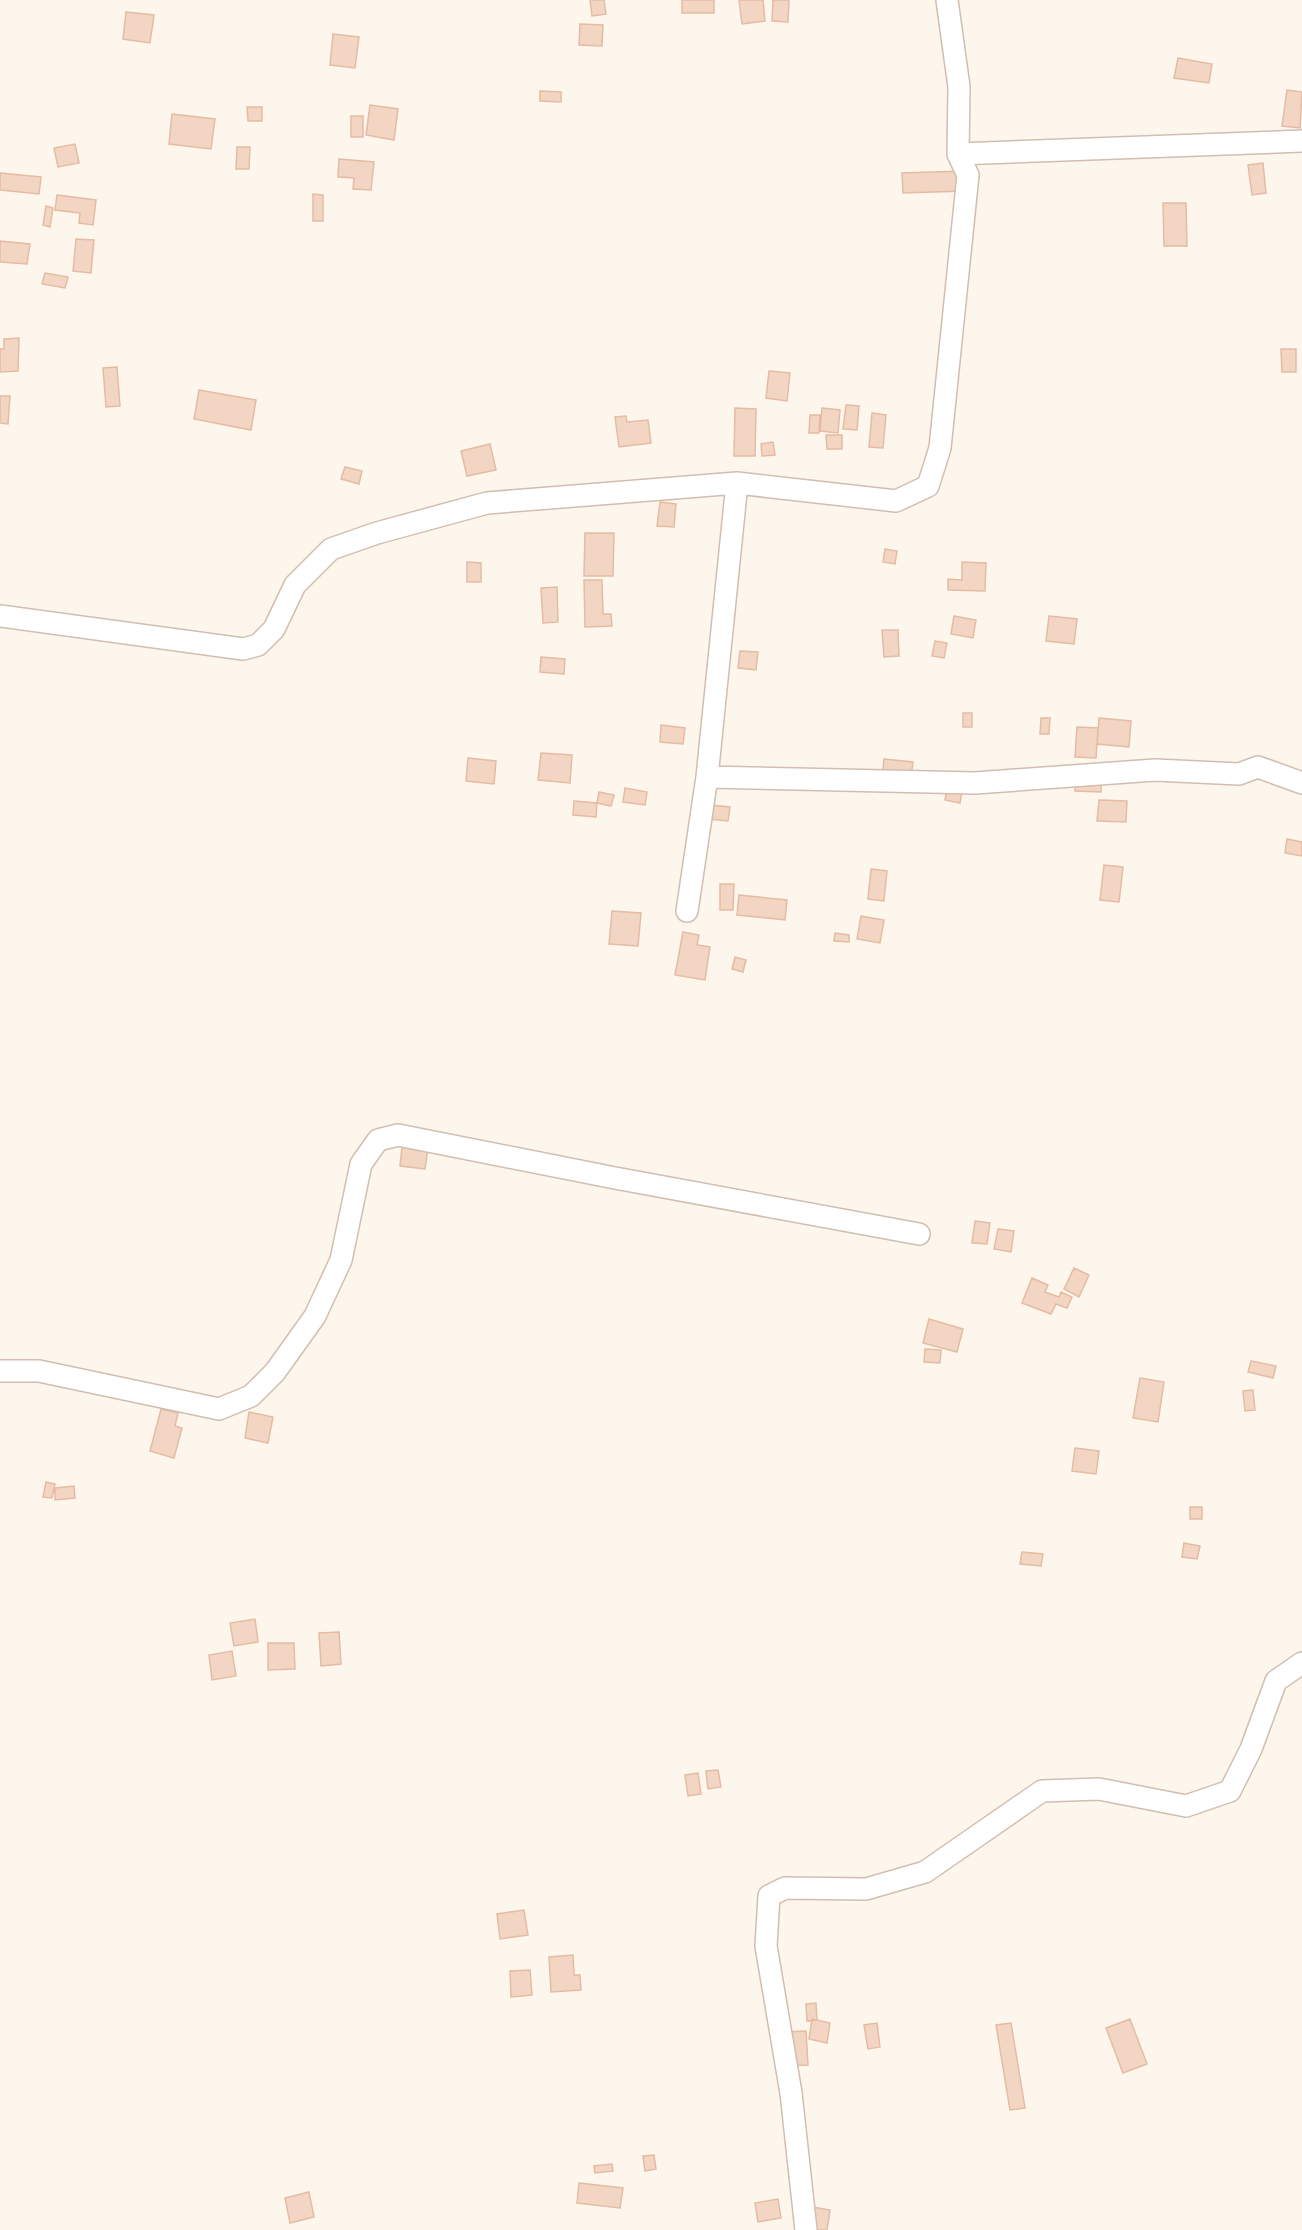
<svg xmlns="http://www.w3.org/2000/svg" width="1302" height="2230" viewBox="0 0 1302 2230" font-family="'Asap Condensed',sans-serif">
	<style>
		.building { fill: #f3d5c3; stroke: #e6bba3; stroke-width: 1.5 }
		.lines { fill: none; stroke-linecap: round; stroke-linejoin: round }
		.street-casing { stroke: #d1beb0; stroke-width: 24 }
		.street { stroke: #fff; stroke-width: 21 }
	</style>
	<rect width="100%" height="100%" fill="#fdf6ec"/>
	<path class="building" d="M590,0H604L606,14L592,16Z
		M682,0H714V13H682Z
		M739,0H763L765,21L742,24Z
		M773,0H789L788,22L772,21Z
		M126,12L154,15L150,43L123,39Z
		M580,24L603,25L602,46L579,45Z
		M333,34L359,37L355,68L330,65Z
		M1178,58L1212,64L1209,83L1174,78Z
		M1287,90L1302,92L1300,128L1282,126Z
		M540,91L561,92V102L540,101Z
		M370,105L398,109L394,140L366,135Z
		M247,107H262V121H248Z
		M172,114L215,119L211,149L169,144Z
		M351,116H363V137H351Z
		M75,144L79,163L58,167L54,148Z
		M237,147H250L249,169H236Z
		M339,159L374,162L371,190L353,189L354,178L338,177Z
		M1263,163L1266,193L1252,195L1248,165Z
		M963,171L964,191L903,193L902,173Z
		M0,173L41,177L39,194L0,190Z
		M313,194L323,195V221H313Z
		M57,195L96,200L93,225L79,223L80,213L55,210Z
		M1163,203H1186L1187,246H1164Z
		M46,206L53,208L50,227L43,225Z
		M76,239L94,240L91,273L73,271Z
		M0,241L30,244L27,264L0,262Z
		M45,273L68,277L65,288L42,284Z
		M19,338L18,371L0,372V349H4V339Z
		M1281,349H1296V372H1282Z
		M117,367L120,406L106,407L103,368Z
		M769,371L790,373L787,401L766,398Z
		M199,390L256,400L251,430L194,419Z
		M0,396H10L8,424L0,423Z
		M846,405L859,406L857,430L843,429Z
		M735,408L756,409L755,456H734Z
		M822,408L840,410L838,433L820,431Z
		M872,413L886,415L883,448L869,447Z
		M810,415H820L819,433H809Z
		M626,416L627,422L648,420L651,443L619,447L615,417Z
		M826,435H842V449H827Z
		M773,442L775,455L762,456L761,444Z
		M490,444L496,470L467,476L461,451Z
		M345,467L362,471L359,484L341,479Z
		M660,502L676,504L674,527L657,526Z
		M585,533H614L613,576H584Z
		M885,549L897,551L895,564L883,562Z
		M467,562L481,563V582H467Z
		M962,562L986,563L985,591L948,590V579L962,580Z
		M584,580H602L603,614H611L612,626L585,627Z
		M557,587L558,622L543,623L541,588Z
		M954,616L976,620L973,638L951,634Z
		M1049,616L1077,619L1074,644L1046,641Z
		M882,630H898L899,656L884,657Z
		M935,641L947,643L944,658L932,656Z
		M740,651L758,652L756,670L738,668Z
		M541,657L565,659L564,674L540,672Z
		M963,713H972V727H963Z
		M1041,718H1050L1049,734H1040Z
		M1099,718L1131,721L1129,747L1097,744Z
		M661,725L685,728L683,744L660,742Z
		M1077,727L1098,728L1096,758L1075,757Z
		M541,753L572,755L570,783L538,780Z
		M468,758L496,761L494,784L466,781Z
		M884,759L913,762L910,784L882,780Z
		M1075,781H1101V792L1075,791Z
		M625,788L647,792L645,805L623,802Z
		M947,789L962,791L960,803L945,800Z
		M599,792L614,795L611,806L597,803Z
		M1099,800L1127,801L1126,822L1097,821Z
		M574,801L597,803L596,817L573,815Z
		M710,805L730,807L728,821L708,819Z
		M1287,839L1302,842V856L1285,853Z
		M1104,865L1123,867L1119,902L1100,900Z
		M871,869L887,871L884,901L868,899Z
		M720,884H734L733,910H720Z
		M739,895L787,900L785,920L737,915Z
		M612,911L641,913L638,946L609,944Z
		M861,916L884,920L880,943L857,939Z
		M683,932L699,935L697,945L710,947L705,980L675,975Z
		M835,933L849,935V942L834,941Z
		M735,957L746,960L743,972L732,969Z
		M403,1137L429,1140L425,1169L400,1166Z
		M975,1221L990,1223L987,1244L972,1243Z
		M998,1229L1014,1231L1011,1252L994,1249Z
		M1074,1268L1089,1275L1079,1297L1064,1289Z
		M1032,1278L1048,1285L1045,1292L1059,1297L1061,1292L1072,1297L1067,1308L1056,1304L1051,1314L1022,1303Z
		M929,1319L963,1329L957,1352L923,1343Z
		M925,1349L941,1350L940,1363L924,1362Z
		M1251,1361L1276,1366L1273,1378L1248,1372Z
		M1140,1378L1164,1382L1158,1422L1133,1418Z
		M1253,1390L1255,1410L1245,1411L1243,1391Z
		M161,1409L178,1413L175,1426L182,1428L174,1458L150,1451Z
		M249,1412L273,1417L268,1443L245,1438Z
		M1075,1448L1099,1451L1096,1474L1072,1471Z
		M46,1482L55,1484L52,1498L43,1497Z
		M74,1486L75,1498L55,1500V1488Z
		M1190,1507H1202V1519H1190Z
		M1184,1543L1200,1546L1197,1559L1182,1557Z
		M1022,1552L1043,1554L1041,1566L1020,1564Z
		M255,1619L258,1642L234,1646L230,1623Z
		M339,1632L341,1664L321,1666L319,1633Z
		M268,1643H294L295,1669L268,1670Z
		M232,1651L236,1676L212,1680L209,1655Z
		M718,1770L721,1787L708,1789L706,1771Z
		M698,1773L701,1794L688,1796L685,1775Z
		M524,1910L528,1935L500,1939L497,1914Z
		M573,1955L574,1975H580L581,1990L551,1992L549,1957Z
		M530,1970L532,1995L511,1997L510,1971Z
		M816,2003L817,2020L807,2021L806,2004Z
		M812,2019L830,2023L827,2043L809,2039Z
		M1130,2019L1147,2064L1123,2073L1106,2028Z
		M877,2023L880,2047L868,2049L864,2025Z
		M1011,2023L1025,2108L1010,2110L996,2025Z
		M806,2031L808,2065L785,2066L784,2032Z
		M654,2155L656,2169L645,2171L643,2156Z
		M612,2164L613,2171L595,2173L594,2166Z
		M579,2183L623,2188L620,2208L577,2203Z
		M309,2192L314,2217L290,2223L285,2198Z
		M778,2199L781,2218L758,2222L755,2203Z
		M807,2206L830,2210L827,2230H803Z"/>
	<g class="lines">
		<defs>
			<path id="street" d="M958,154L1302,141
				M0,616L243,649L258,645L274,629L295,585L331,549L377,533L487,503L737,483L896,501L928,486L940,448L968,175L958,154L959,87L947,0
				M707,777L975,783L1155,770L1239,774L1258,767L1302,783
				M687,911L707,777L737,483
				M0,1371H39L219,1409L251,1396L275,1372L315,1316L341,1260L361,1164L378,1140L398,1135L615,1178L919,1234
				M806,2230L791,2093L766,1946L769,1896L785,1888L866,1889L925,1872L1042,1791L1099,1789L1186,1806L1230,1791L1251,1749L1276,1681L1302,1663"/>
		</defs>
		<use href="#street" class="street-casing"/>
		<use href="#street" class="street"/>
	</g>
</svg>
